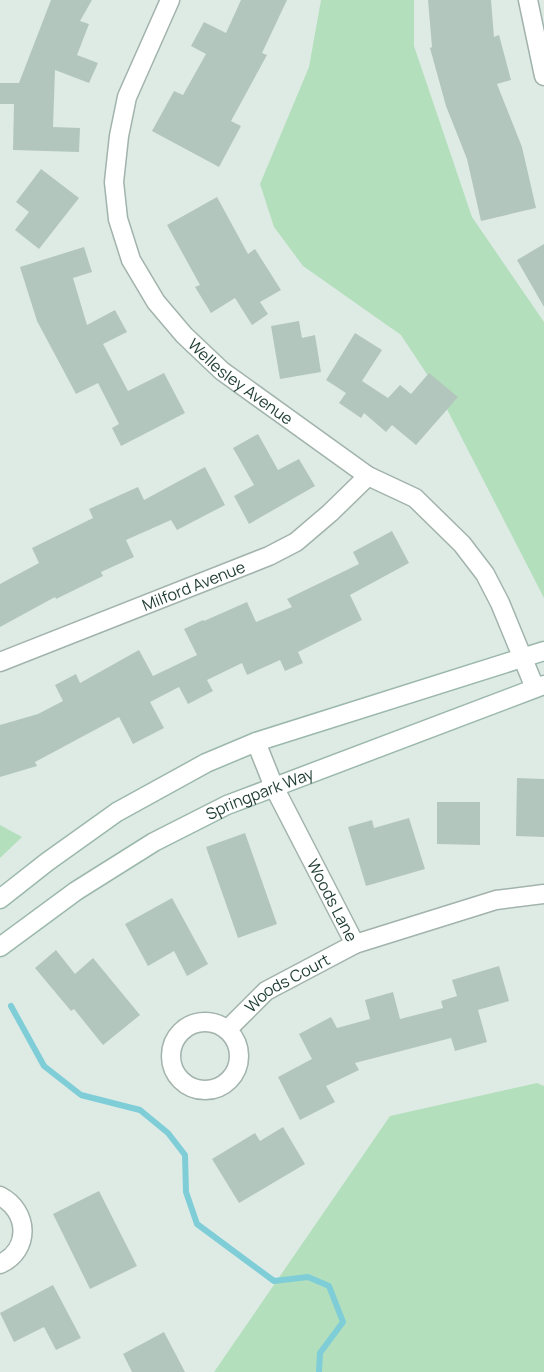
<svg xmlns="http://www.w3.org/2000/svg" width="544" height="1372" viewBox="0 0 544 1372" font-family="Manrope,sans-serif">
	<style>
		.green { fill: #b4dfbd }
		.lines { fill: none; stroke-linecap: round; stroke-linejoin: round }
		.stream { stroke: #7fced7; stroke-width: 6 }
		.building { fill: #b3c6bd }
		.street-casing { stroke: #a1b3ac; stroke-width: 21 }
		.secondary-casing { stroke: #9cb8ac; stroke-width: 21 }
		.street { stroke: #fff; stroke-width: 18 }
		.secondary { stroke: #fff; stroke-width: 18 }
		.labels { text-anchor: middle; stroke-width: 4.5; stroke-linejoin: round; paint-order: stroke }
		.street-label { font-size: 16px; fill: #1e3c32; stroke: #eef8f2 }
	</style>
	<rect width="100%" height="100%" fill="#deebe5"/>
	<path class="green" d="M321,0H414V46L472,217L544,322V598L436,388L401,335L303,266L274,227L260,184L309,67Z
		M0,825L22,837L0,858Z
		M537,1083L544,1086V1372H214L390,1116Z"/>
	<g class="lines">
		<path class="stream" d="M11,1006L44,1066L81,1095L140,1110L168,1133L185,1155L186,1192L197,1224L274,1281L308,1277L329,1286L343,1322L320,1353L319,1372"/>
	</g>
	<path class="building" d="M51,0H92L80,21L89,24L77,55L98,63L89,83L55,70L53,127L80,128L79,152L13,150L14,104H0V83H19Z
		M241,0H287L262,53L267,55L231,121L241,126L219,167L152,131L174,91L183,95L206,54L191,46L204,22L226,33Z
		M428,0H491L494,37L499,35L511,80L497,84L522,147L536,208L481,221L467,159L446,106L430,48L432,47Z
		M41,169L79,198L39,249L15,230L29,212L16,202Z
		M217,197L248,254L255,249L281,290L260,302L268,314L252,325L235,298L211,313L195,287L200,285L167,225Z
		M544,244V307L517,260Z
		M84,247L92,272L73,278L87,325L115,310L127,332L103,344L128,391L164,373L185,413L121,446L112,428L119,424L98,383L76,394L37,321L20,267Z
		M299,321L302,338L315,335L321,372L280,379L271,326Z
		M355,333L382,350L362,381L388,398L400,385L411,394L429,373L458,397L416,445L392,425L386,432L364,413L361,418L339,403L346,393L326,380Z
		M258,434L278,470L299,459L315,486L249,524L234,496L254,485L233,448Z
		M205,467L225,505L177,530L171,520L126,540L134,557L101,572L103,576L56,599L55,597L0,627V584L39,563L32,548L93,518L89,509L138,487L144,500Z
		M392,531L409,563L350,595L362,620L298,652L303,663L285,671L280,660L247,675L242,663L207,680L213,691L188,704L179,687L150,702L164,728L133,744L119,717L35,762L37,766L0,777V725L38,714L63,701L55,685L76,674L80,683L139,650L153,676L197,655L184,629L203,620L204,621L247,602L256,622L292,607L287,599L359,564L353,552Z
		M517,778L544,779V837L516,836Z
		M437,802H480V845L437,844Z
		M409,818L425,869L366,886L348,827L372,820L374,828Z
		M245,833L277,924L238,938L206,847Z
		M172,898L208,964L187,976L174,951L148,966L125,924Z
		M56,950L75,974L93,958L140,1015L103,1045L74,1009L71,1011L35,968Z
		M499,966L509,1001L478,1010L487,1042L455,1051L451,1038L355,1063L359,1070L326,1086L335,1102L300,1120L278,1077L312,1059L299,1034L331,1017L337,1028L370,1019L365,1000L393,992L400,1019L443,1008L441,1001L457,996L452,980Z
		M283,1127L305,1164L239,1203L212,1159L255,1133L260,1141Z
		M99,1191L137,1266L90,1289L53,1214Z
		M53,1285L81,1338L56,1350L44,1327L14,1342L0,1313Z
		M164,1332L185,1372H132L123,1354Z"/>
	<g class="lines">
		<defs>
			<g id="street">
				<path id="s1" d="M170,0L127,97L119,136L114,182L118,219L131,260L156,302L184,335L222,371L368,476L415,498L462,544L485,574L500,603L535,688"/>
				<path d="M528,0L544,76"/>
				<path id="s2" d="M0,662L269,556L296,542L330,513L368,476"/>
				<path id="s3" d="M256,742L274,787L355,944"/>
				<circle cx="205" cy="1056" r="34"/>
				<path id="s4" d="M228,1029L266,991L355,944L496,900L544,894"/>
				<path d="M0,1196C29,1211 31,1250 0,1264"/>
			</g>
			<g id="secondary">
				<path d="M0,899L47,862L117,812L206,763L256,742L544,651"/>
				<path id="s5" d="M0,947L76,891L154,842L227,805L544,685"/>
			</g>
		</defs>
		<use href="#street" class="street-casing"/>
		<use href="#secondary" class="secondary-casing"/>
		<use href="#street" class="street"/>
		<use href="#secondary" class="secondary"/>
	</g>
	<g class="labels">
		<g class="street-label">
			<text dy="6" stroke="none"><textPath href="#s1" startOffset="438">Wellesley Avenue</textPath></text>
			<text dy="6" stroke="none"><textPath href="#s2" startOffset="208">Milford Avenue</textPath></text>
			<text dy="6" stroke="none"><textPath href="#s5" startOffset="303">Springpark Way</textPath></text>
			<text dy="6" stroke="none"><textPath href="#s3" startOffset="176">Woods Lane</textPath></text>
			<text dy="6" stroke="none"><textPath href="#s4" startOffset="76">Woods Court</textPath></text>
		</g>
	</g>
</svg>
